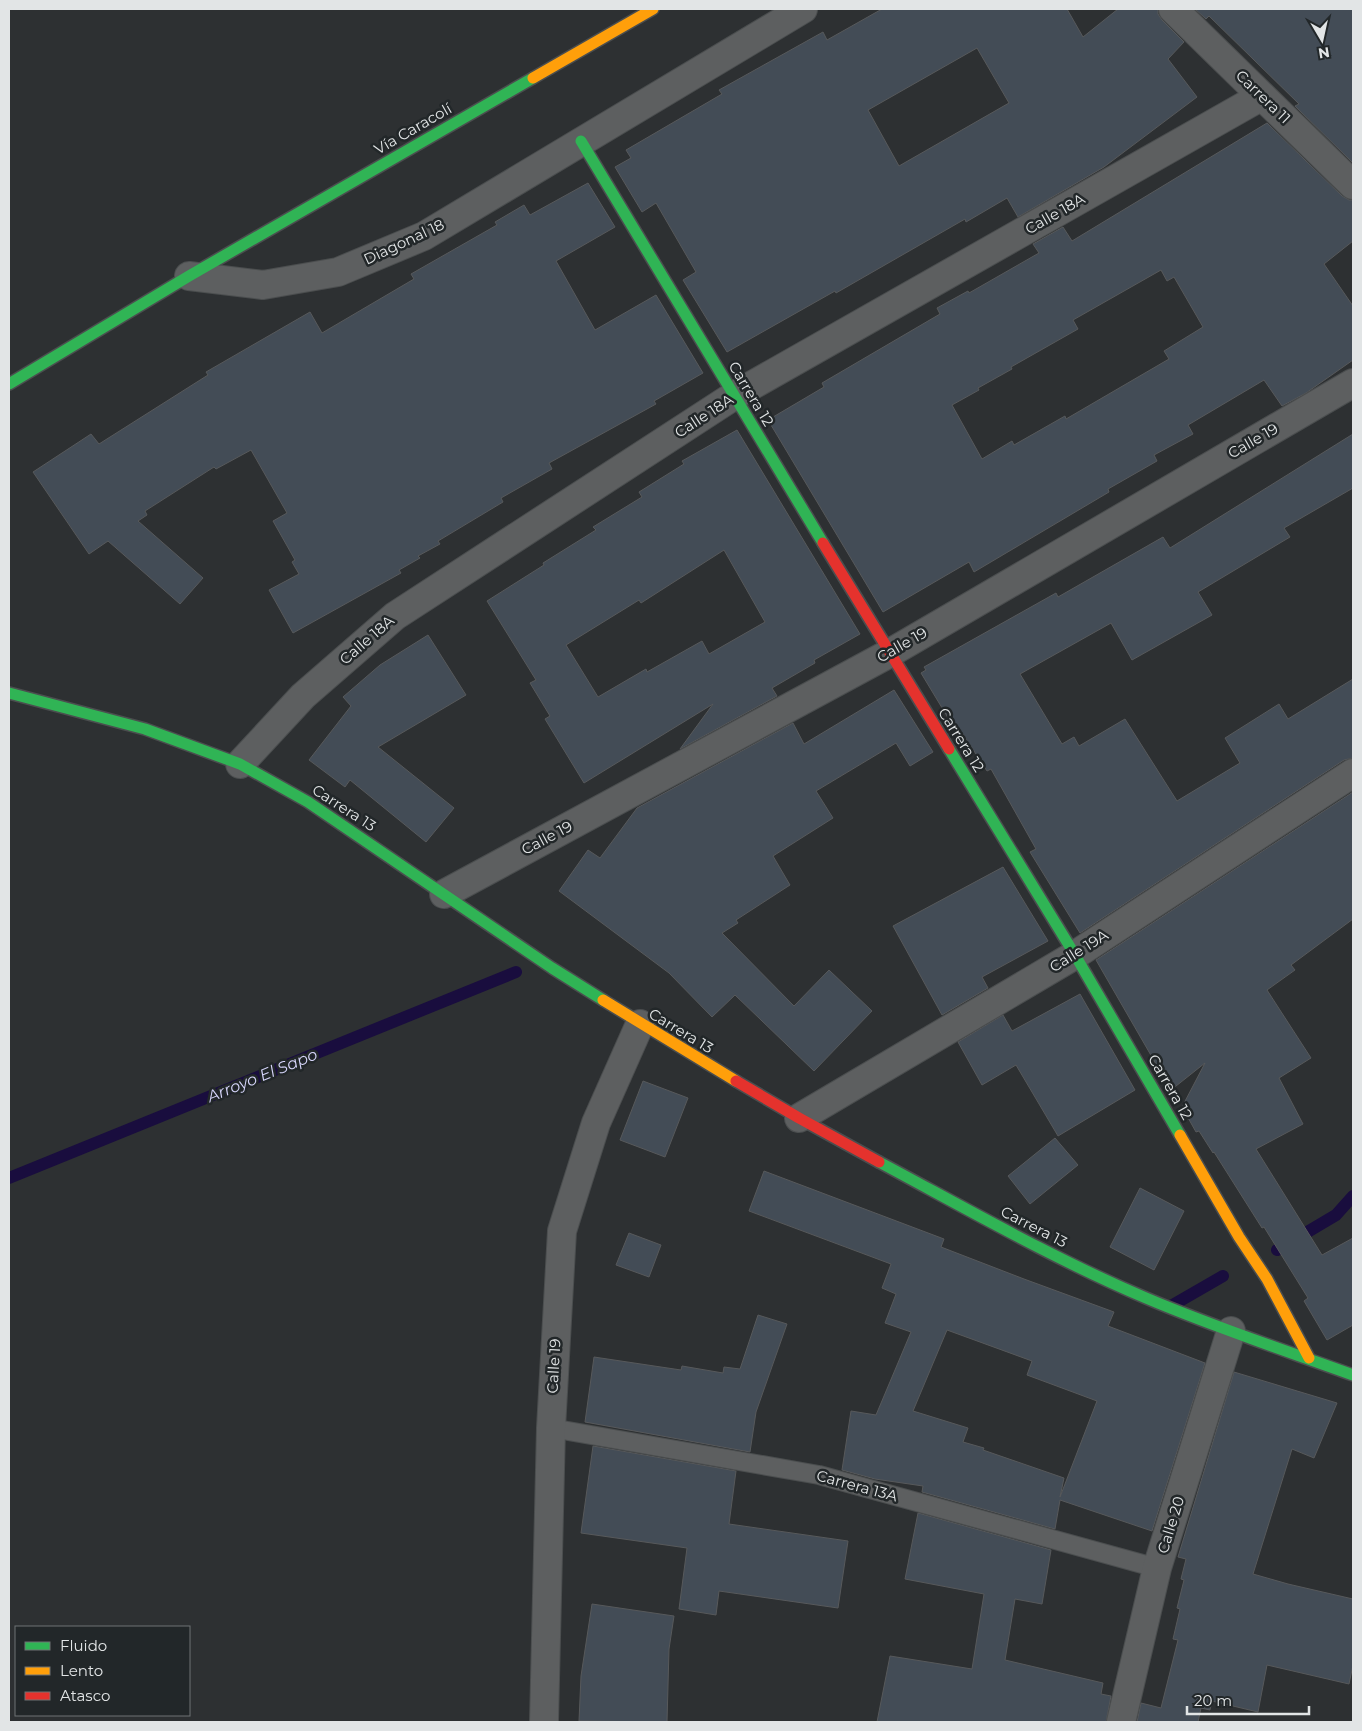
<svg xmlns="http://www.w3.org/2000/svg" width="1362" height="1731" viewBox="0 0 1362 1731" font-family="Montserrat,sans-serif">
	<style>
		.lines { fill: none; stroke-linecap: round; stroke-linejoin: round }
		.stream { stroke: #190d3e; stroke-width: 12 }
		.building { fill: #434c56; stroke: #57595b; fill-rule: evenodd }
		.lane-casing { stroke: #4b4e4f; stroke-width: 20 }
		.street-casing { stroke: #4b4e4f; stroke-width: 30 }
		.fast-casing { stroke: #4b4e4f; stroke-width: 14 }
		.slow-casing { stroke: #4b4e4f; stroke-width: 14 }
		.jam-casing { stroke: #4b4e4f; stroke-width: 14 }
		.lane { stroke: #5d5f60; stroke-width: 18 }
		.street { stroke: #5d5f60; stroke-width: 28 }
		.fast { stroke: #30b455; stroke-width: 11 }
		.slow { stroke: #ff9f0a; stroke-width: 11 }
		.jam { stroke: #e5322d; stroke-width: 11 }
		.labels { text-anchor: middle; stroke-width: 5; stroke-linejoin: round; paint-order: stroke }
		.street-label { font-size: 15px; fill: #e2e5e6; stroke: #222729 }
		.water-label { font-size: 16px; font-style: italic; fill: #d7d6fb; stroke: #222729 }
	</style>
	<rect width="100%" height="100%" fill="#2d3032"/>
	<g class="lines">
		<path class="stream" d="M9,1178L516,972
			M1277,1250L1336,1215L1353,1196
			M1171,1306L1223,1276"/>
	</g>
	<path class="building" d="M882,9H1067L1083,37L1118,9H1158V14L1162,20L1184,42L1168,59L1197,97L1104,167L1018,217L1007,198L966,222L965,219L836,293L835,291L727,352L683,280L696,272L656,203L642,212L615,167L631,158L626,150L722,94L719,90L823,32L827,40ZM977,48L1009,103L899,166L868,110Z
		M1195,9H1353V163L1295,106L1299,104L1209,16L1206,19Z
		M1267,123L1342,196L1349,200H1353V241L1324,264L1353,306V360L1306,393L1282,406L1264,380L1188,425L1193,434L1154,455L1157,461L1108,489L1109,492L974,572L969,562L883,612L768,420L824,387L822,383L940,314L937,308L968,291L969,293L1039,253L1033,244L1063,227L1072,241ZM1161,270L1167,281L1174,277L1203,327L1164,351L1169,359L1066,419L1065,416L1014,445L1012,441L982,459L952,405L979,390L978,388L1012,369L1011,367L1078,329L1073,320Z
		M588,183L615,227L556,261L595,330L656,295L703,373L654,401L656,404L549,463L552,469L501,498L503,502L438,541L440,544L418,556L420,558L399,570L401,573L293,633L269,590L299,574L292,562L295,560L273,521L287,513L251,450L216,469L214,467L145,511L147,515L138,521L203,578L180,604L108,541L89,554L33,472L91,434L99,444L208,375L206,372L310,312L322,333L414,279L411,274L497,225L495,222L524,205L530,215Z
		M737,430L860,634L814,660L815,663L772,688L777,696L680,749L713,704L584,783L545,719L550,716L530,683L536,680L487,601L544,565L543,563L596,530L593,527L642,497L639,492L684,464L682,461ZM724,550L765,622L709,654L702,641L647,672L646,669L598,697L566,645L639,600L641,603Z
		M1353,434V488L1284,528L1290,537L1198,592L1212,615L1132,660L1111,623L1020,674L1062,744L1074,737L1079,746L1125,719L1177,801L1240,763L1225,738L1279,704L1288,719L1353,679V758L1344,760L1080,933L1030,852L1036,849L991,769L987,771L963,734L959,736L921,673L926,670L924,667L1056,593L1058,597L1163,537L1170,548Z
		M428,635L466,695L378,747L454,808L426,842L350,780L345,787L309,760L351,706L343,697L380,665Z
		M894,690L933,752L910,766L896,743L816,791L833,818L773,856L790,885L736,920L738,923L722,933L794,1006L829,970L872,1011L814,1071L735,995L712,1017L669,973L559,891L588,850L600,858L637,808L793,723L804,744Z
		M1353,792V919L1291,965L1295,970L1267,990L1311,1058L1279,1078L1303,1124L1256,1149L1322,1255L1353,1238V1325L1327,1340L1304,1301L1308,1298L1264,1227L1262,1228L1214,1152L1213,1153L1199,1131L1196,1132L1182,1107L1205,1063L1171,1090L1096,960Z
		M1003,867L1048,941L982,977L988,988L942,1015L893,926Z
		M1080,994L1135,1090L1058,1136L1016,1065L982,1085L958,1042L1003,1015L1012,1031Z
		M643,1081L688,1098L665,1157L620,1140Z
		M1055,1138L1078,1165L1030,1204L1008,1176Z
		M764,1171L944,1239L941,1247L1024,1279L1114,1312L1108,1326L1205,1363L1152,1531L1060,1500L1055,1529L922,1492L923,1486L875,1479L842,1470L851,1411L876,1415L911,1332L885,1323L896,1294L882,1288L891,1264L749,1211ZM947,1330L1032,1361L1027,1375L1097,1401L1060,1497L1064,1478L983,1450L984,1448L963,1442L968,1428L913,1411Z
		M1140,1188L1184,1211L1154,1270L1110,1247Z
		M629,1233L661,1245L649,1277L616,1265Z
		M758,1315L787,1324L756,1412L750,1452L585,1422L594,1357L681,1370L682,1366L723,1373L724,1367L740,1369Z
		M1234,1372L1337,1403L1314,1458L1292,1449L1253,1574L1288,1584L1353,1599V1665L1349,1684L1267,1665L1258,1712L1212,1701L1210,1710L1201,1708L1198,1722H1137L1141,1703L1161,1708L1178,1640L1173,1639L1180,1609L1177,1608L1184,1580L1181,1579L1186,1559L1178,1557Z
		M593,1446L736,1471L729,1524L848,1541L838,1608L719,1591L716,1615L679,1609L687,1548L581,1533Z
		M918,1513L1051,1550L1042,1604L1015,1599L1005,1660L1103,1683L1101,1694L1111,1696L1106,1722H877L890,1656L972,1669L984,1594L905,1579Z
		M592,1604L674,1616L669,1649L667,1722L579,1721L581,1676Z"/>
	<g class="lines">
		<defs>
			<path id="lane" d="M551,1428L819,1475L1157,1568"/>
			<path id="street" d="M1173,9L1353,185
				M189,276L263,285L338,272L424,236L803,9
				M240,764L303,696L395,616L735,395L1262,96
				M444,894L890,653L1353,383
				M799,1118L1075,955L1353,773
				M544,1722L551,1428L562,1231L596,1123L640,1024
				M1121,1722L1157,1568L1231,1331"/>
			<path id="fast" d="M581,141L823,543
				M9,384L189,276L533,78
				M9,693L145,729L240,764L308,802L552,968L603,1000
				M949,749L1075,955L1180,1135
				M879,1162C967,1209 1054,1259 1146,1298C1214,1327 1284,1350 1353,1375"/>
			<path id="slow" d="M533,78L653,9
				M603,1000L736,1081
				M1180,1135L1239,1237L1267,1279L1309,1358"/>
			<path id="jam" d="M823,543L949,749
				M736,1081L799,1118L879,1162"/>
		</defs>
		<use href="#lane" class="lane-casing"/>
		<use href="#street" class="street-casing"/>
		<use href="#fast" class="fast-casing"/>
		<use href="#slow" class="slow-casing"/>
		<use href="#jam" class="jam-casing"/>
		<use href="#lane" class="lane"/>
		<use href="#street" class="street"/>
		<use href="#fast" class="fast"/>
		<use href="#slow" class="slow"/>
		<use href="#jam" class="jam"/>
	</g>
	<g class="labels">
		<g class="street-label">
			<text transform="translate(1263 97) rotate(44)" y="5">Carrera 11</text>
			<text transform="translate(413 129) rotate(-30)" y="5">Vía Caracolí</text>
			<text transform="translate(1055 214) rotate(-30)" y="5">Calle 18A</text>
			<text transform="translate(404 242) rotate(-25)" y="5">Diagonal 18</text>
			<text transform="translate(751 394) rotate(59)" y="5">Carrera 12</text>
			<text transform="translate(704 416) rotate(-33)" y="5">Calle 18A</text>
			<text transform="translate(1253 441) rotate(-30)" y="5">Calle 19</text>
			<text transform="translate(367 640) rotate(-41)" y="5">Calle 18A</text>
			<text transform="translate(902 645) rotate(-30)" y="5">Calle 19</text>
			<text transform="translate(961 740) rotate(58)" y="5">Carrera 12</text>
			<text transform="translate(344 808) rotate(33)" y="5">Carrera 13</text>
			<text transform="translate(547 838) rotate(-28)" y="5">Calle 19</text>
			<text transform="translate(1079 951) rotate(-32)" y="5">Calle 19A</text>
			<text transform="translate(681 1031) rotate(31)" y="5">Carrera 13</text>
			<text transform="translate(1170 1087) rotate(60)" y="5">Carrera 12</text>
			<text transform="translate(1034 1227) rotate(27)" y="5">Carrera 13</text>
			<text transform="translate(554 1366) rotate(-87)" y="5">Calle 19</text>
			<text transform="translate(857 1486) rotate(15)" y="5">Carrera 13A</text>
			<text transform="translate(1171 1525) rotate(-73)" y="5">Calle 20</text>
		</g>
		<g class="water-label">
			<text transform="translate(262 1075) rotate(-22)" y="6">Arroyo El Sapo</text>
		</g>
	</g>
	<rect width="1362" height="1731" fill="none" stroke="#e2e5e6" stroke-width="20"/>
	<rect x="15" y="1626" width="175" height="90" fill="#222729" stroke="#6f7375"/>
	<rect x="25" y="1642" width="25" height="8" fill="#30b455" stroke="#6f7375"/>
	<text x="60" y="1651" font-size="15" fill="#e2e5e6">Fluido</text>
	<rect x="25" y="1667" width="25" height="8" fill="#ff9f0a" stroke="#6f7375"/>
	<text x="60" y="1676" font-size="15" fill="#e2e5e6">Lento</text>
	<rect x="25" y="1692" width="25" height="8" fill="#e5322d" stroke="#6f7375"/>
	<text x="60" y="1701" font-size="15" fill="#e2e5e6">Atasco</text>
	<g transform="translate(1322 40) rotate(171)" stroke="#222729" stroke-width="4" paint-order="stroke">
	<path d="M0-4L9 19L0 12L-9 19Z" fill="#e2e5e6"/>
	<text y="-8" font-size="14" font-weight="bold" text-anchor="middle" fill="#e2e5e6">N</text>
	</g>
	<path d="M1187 1706v8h122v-8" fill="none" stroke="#e2e5e6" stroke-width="2.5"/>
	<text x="1194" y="1706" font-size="15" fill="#e2e5e6" stroke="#222729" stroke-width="4" paint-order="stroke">20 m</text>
</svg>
